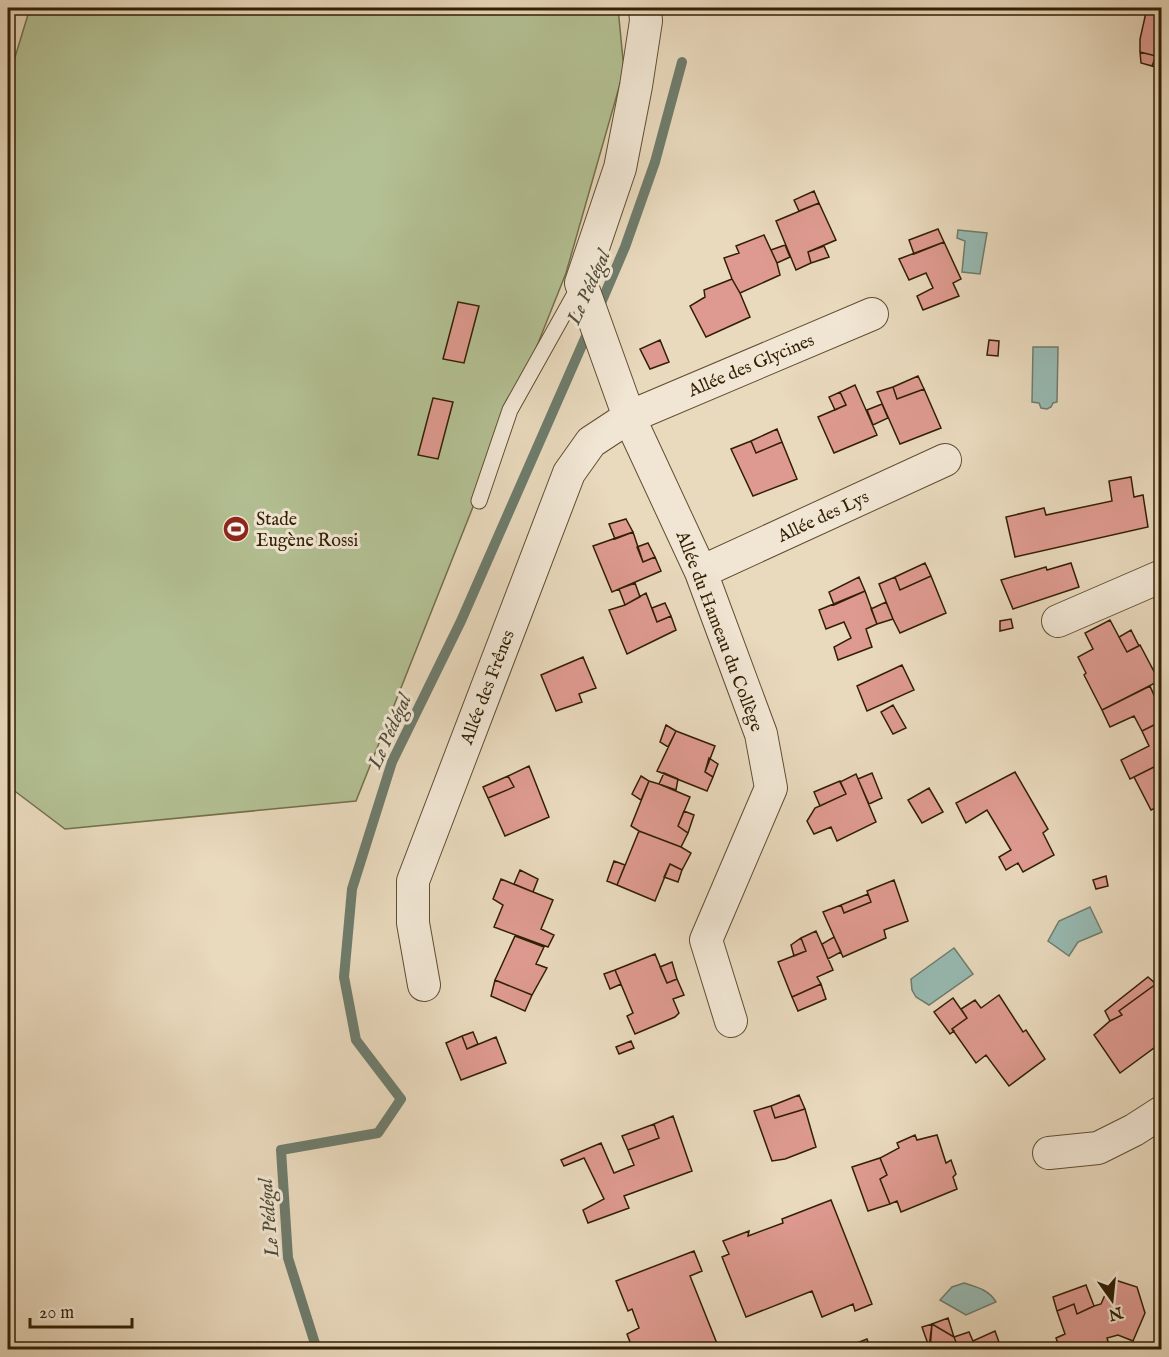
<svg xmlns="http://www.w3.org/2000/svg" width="1169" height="1357" viewBox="0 0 1169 1357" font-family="'IM FELL English',serif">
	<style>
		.green { fill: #b3c093; stroke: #72704a; stroke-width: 1.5 }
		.water { fill: #97bab3; stroke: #6e7c6c; stroke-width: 1.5 }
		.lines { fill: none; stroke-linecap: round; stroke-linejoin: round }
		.stream { stroke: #6e7c6c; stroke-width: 10 }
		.building { fill: #de9a90; stroke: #311f02; stroke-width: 1.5 }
		.lane-casing { stroke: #5f4e31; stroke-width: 17 }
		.street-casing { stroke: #5f4e31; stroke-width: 34 }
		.lane { stroke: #f1e6d4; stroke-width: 15 }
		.street { stroke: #f1e6d4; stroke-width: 32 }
		.labels { text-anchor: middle; stroke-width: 6; stroke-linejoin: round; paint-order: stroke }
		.street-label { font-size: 18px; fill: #311f02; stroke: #f1e6d4 }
		.poi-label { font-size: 18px; fill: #311f02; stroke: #f1e6d4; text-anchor: start }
		.water-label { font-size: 20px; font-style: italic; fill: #504e37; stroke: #f1e6d4 }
	</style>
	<rect width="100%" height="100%" fill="#e9d9bd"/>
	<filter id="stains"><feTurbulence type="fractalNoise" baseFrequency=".00333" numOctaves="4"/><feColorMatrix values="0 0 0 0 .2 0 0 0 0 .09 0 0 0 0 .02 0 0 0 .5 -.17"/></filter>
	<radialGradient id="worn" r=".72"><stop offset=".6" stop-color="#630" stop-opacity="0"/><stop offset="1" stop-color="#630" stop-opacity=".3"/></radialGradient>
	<path class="green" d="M30,8H618L624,70L566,273L356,801L65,829L8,786V80Z"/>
	<path class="water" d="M958,230L987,233L980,274L962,272L965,241L957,238Z
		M1033,347H1058L1057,402L1053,403L1051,407L1047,409L1041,408L1039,403L1032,402Z
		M1090,907L1102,932L1078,942L1069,956L1048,941L1059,921Z
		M954,948L973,974L929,1005L916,997L912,990L911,979Z
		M964,1283C977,1287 989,1290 996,1302L966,1315L940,1300L952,1287Z"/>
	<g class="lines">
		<path class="stream" d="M598,310L625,247L655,162L682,62
			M317,1350L288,1258L281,1150L378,1133L401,1099L356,1040L344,977L352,889L392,762L461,621L590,327"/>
	</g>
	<path class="building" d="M1147,8L1156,10L1157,8H1162V69L1152,66L1156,56L1140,52V39Z
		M1140,52L1156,56L1152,66L1141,63Z
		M814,191L819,203L799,211L794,200Z
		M819,203L836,240L808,252L811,263L796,270L776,221Z
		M938,229L944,242L914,254L909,240Z
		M764,235L777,263L780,275L740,293L732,279L724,258L739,253L736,246Z
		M944,242L961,279L953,283L959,296L923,310L917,296L933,288L926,273L909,280L899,259Z
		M785,245L790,257L777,263L771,250Z
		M824,246L829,257L811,263L808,252Z
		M732,279L740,293L750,317L706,337L690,306L705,297L704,290Z
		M458,302L479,306L464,363L443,359Z
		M660,340L669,362L650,369L640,349Z
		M989,340L999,341L998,356L987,355Z
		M918,376L924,389L897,399L893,387Z
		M855,385L877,435L834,453L818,417L846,405L840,392Z
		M893,387L897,399L924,389L941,428L900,444L877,392Z
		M840,392L846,405L835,410L829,397Z
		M433,398L453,402L438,459L418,455Z
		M882,404L888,418L873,425L867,410Z
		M777,429L782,442L756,453L751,441Z
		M751,441L756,453L782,442L797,479L753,496L731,449Z
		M1131,477L1134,497L1143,495L1148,527L1015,557L1006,517L1044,508L1046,515L1112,501L1109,481Z
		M626,519L633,532L615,539L609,524Z
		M633,532L643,562L655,557L661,571L612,592L593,546Z
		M648,543L655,557L643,562L637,547Z
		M925,563L931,576L900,590L895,577Z
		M1071,563L1079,587L1013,609L1001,580L1046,567L1047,570Z
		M931,576L946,613L900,633L893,619L879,584L895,577L900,590Z
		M859,577L865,591L834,605L829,592Z
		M635,583L640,597L625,605L619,589Z
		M865,591L877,624L866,629L872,647L838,660L834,647L851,638L844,622L826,629L819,610Z
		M646,593L657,622L671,616L676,630L627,654L609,610L625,605Z
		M886,602L893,619L877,624L871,609Z
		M665,603L671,616L657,622L652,608Z
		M1011,619L1013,628L1000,631V621Z
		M1110,620L1127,652L1140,645L1159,681L1102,710L1084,675L1086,673L1078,657L1093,649L1085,633Z
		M1131,630L1139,646L1127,652L1119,637Z
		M583,657L596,688L579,694L582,702L556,711L541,675Z
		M902,665L914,690L867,711L857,686Z
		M1150,686L1157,702L1160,701L1162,703V721L1142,731L1134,716L1110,727L1102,710Z
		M893,705L906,728L893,734L881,712Z
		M1162,721V763L1130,779L1121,760L1149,746L1142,731Z
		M666,725L676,731L668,747L660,742Z
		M676,731L715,746L705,772L713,777L707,791L657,771Z
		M709,758L718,764L713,777L705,772Z
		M1162,763V805L1151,810L1134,777Z
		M529,766L549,817L505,836L488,798L514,787L508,776Z
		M1015,772L1048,829L1043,833L1054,855L1023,872L1018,863L1006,870L999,857L1011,850L987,810L966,823L956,803Z
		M664,773L678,779L676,790L659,784Z
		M872,773L882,798L869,804L858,779Z
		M856,774L876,822L837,841L831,827L814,834L807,821L815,808L846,794L840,782Z
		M508,776L514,787L488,798L483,787Z
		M641,776L649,781L641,800L632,794Z
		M649,781L659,784L690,797L678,826L688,833L681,847L639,831L631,826Z
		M840,781L846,794L820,806L814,792Z
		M929,788L943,812L922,823L908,800Z
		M684,811L694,815L688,833L678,826Z
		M639,831L681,847L691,853L682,870L670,864L655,901L617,885Z
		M614,861L625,865L617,885L607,881Z
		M670,864L682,870L678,882L664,877Z
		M520,870L538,879L533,892L514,884Z
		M1106,876L1108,886L1096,889L1093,880Z
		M501,879L553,900L541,929L554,935L548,947L494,927L503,905L493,899Z
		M894,880L908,921L884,930L886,938L843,957L823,912L841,905L844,913L871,902L867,891Z
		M868,894L871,902L844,913L841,905Z
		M816,931L833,970L817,977L821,984L792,997L778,962L806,951L801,938Z
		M515,936L544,947L536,964L547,968L532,995L495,980Z
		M834,937L841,952L828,959L822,944Z
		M801,938L806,951L794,956L791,945Z
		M655,954L667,983L677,979L684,995L673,999L679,1013L675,1017L635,1034L627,1016L633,1013L615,970Z
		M672,962L677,979L667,983L660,967Z
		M615,970L621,984L610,989L604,974Z
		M1148,977L1156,984L1119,1011L1122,1015L1110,1021L1105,1011Z
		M495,980L532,995L525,1011L491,996Z
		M821,984L826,999L798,1011L792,997Z
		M1156,984L1162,993V1042L1120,1073L1094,1035L1110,1021L1122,1015L1119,1011Z
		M999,995L1023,1032L1026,1030L1045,1059L1009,1086L986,1055L976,1063L952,1029L967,1018L961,1009L975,1000L981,1008Z
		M953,998L967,1018L952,1029L954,1031L950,1034L934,1012Z
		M473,1032L478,1044L467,1049L462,1036Z
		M462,1036L467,1049L496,1037L506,1063L461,1080L446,1043Z
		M631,1041L634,1048L619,1054L616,1047Z
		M799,1095L805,1109L775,1118L771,1106Z
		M771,1106L775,1118L805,1109L816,1147L785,1159L772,1161L754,1111Z
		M673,1116L692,1171L624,1196L629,1208L588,1223L583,1210L604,1199L584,1158L564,1166L561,1160L601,1143L614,1173L634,1165L628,1150L659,1138L654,1124Z
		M654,1124L659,1138L628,1150L622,1136Z
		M915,1135L917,1140L937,1135L946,1163L951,1160L956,1174L953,1177L957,1189L901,1212L897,1201L890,1204L880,1179L887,1175L880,1158L899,1148L897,1143Z
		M880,1158L887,1175L880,1179L890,1204L868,1211L852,1167Z
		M831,1200L872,1304L855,1311L853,1304L822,1317L812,1291L746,1317L722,1257L729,1254L723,1241L749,1231L748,1236L783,1223L782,1219Z
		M694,1251L702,1271L690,1276L718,1346L725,1344L727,1350H633L627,1334L639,1328L632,1309L628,1311L616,1281Z
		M1112,1279L1137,1287L1145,1313L1133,1341L1118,1335L1107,1338L1110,1348L1105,1350H1060L1056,1338L1065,1334L1057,1311L1074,1304L1077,1314L1094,1306L1101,1304Z
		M1086,1285L1094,1306L1077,1314L1074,1304L1057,1311L1053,1297Z
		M948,1318L954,1337L932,1324Z
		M932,1324L929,1347L922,1327Z
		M932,1324L954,1337L959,1350H930Z
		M995,1331L1000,1345L982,1350H959L954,1337L969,1332L973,1341Z
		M867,1339L871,1350H839Z"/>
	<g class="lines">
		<defs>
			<path id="lane" d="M479,501L510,410L581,283"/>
			<path id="street" d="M645,8L646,21L636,86L620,168L581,283L629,417L701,572L761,734L771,788L706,940L731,1021
				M701,572L945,460
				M1058,621L1162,576
				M424,985L413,923V881L569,473L591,442L629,417L872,314
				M1049,1153L1098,1148L1134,1130L1162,1112"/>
		</defs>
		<use href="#lane" class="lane-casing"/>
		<use href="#street" class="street-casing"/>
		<use href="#lane" class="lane"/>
		<use href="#street" class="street"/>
	</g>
	<defs>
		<symbol id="stadium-disc" viewBox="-11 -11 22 22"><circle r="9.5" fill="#8f2418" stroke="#f1e6d4"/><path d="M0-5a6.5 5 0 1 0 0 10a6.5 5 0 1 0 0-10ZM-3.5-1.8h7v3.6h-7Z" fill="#fff"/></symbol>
	</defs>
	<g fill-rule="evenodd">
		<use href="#stadium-disc" x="221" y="514" width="30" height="30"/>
	</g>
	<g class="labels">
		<g class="street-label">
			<text transform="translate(751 365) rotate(-23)" y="6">Allée des Glycines</text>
			<text transform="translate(823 516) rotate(-25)" y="6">Allée des Lys</text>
			<text transform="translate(720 631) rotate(69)" y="6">Allée du Hameau du Collège</text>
			<text transform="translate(487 687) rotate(-69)" y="6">Allée des Frênes</text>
		</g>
		<g class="poi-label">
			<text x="256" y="525">Stade<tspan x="256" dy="21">Eugène Rossi</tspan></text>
		</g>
		<g class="water-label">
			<text transform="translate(588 287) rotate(-66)" y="7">Le Pédégal</text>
			<text transform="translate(389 731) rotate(-66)" y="7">Le Pédégal</text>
			<text transform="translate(268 1218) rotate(-95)" y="7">Le Pédégal</text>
		</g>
	</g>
	<rect width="1169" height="1357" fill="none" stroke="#e9d9bd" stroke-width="30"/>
	<rect x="9" y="9" width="1151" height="1339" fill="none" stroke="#311f02" stroke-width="3"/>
	<rect x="15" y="15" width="1139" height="1327" fill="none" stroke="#311f02" stroke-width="1.5"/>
	<g transform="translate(1112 1300) rotate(165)" stroke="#f1e6d4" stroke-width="4.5" paint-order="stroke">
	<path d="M0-4.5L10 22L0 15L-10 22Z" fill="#311f02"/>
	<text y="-9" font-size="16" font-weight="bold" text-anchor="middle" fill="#311f02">N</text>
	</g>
	<path d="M30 1318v9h102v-9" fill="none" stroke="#311f02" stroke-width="3"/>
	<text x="39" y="1318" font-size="18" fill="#311f02" stroke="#f1e6d4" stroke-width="4.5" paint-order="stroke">20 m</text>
	<rect width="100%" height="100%" filter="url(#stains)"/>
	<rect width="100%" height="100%" fill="url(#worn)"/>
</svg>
